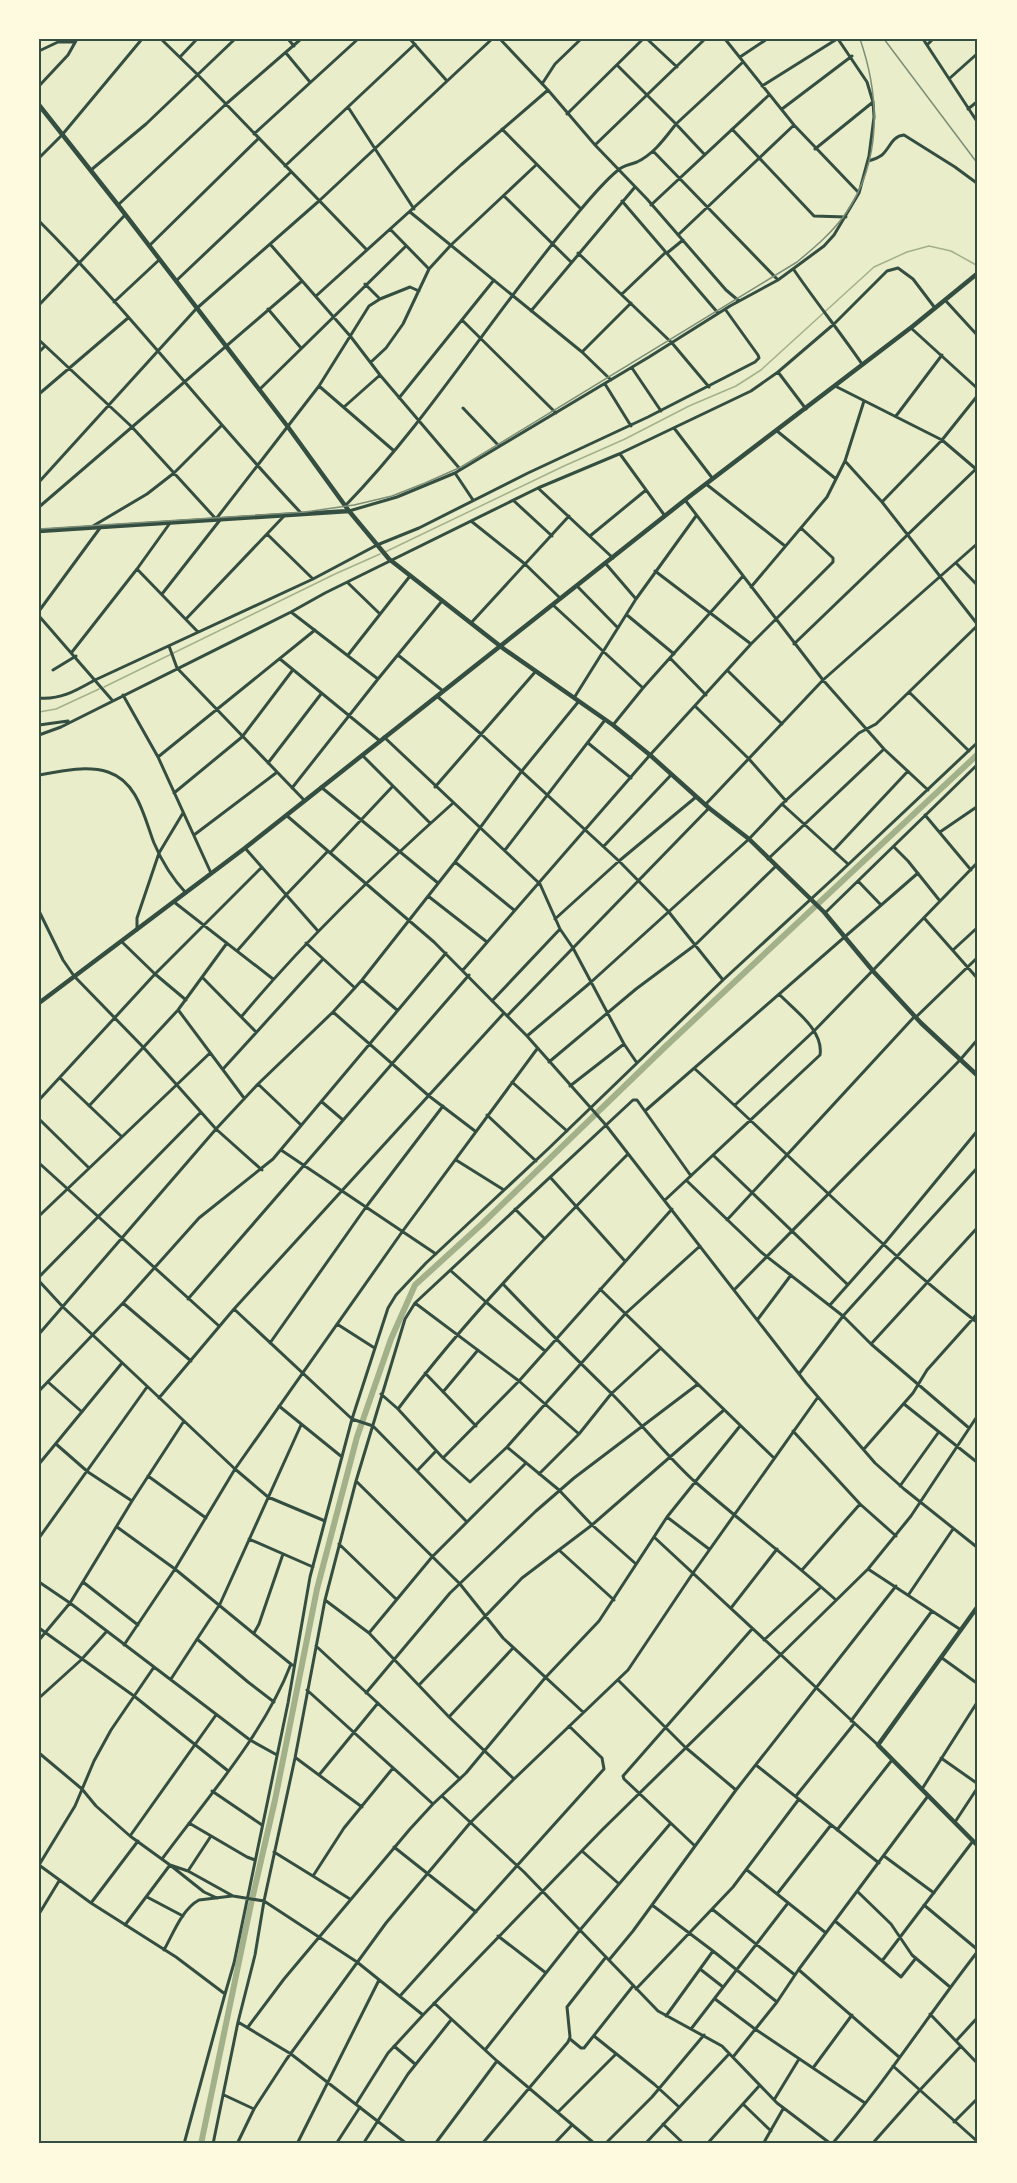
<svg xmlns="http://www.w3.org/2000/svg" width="1017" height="2183" viewBox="0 0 1017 2183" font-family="Inter,sans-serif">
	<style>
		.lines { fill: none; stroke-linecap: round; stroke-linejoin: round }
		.stream { stroke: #a3b18a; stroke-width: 1.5 }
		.canal { stroke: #a3b18a; stroke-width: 6 }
		.minor { stroke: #344e41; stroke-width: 3 }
		.tertiary { stroke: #344e41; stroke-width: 4.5 }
		.rail { stroke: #7c8e77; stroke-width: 1.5 }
		.neatline { fill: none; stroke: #344e41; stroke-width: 2 }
	</style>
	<rect width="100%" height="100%" fill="#e9edc9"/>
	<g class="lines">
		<path class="stream" d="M385,552L564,466L625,439L689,406L736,386L761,370L874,267L907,252L929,246L951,251L978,266
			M104,687L335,574L380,554
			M39,712L56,709L99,689"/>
		<path class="canal" d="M201,2144L251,1904L275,1800L317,1589L357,1437L391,1339L415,1285L482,1224L665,1047L978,754"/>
		<path class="minor" d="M161,39L198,75L366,249
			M288,39L294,46
			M410,39L447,81
			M500,39L548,90L595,145L647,199L726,290L739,301
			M647,39L677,67
			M725,39L794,125L859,193
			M923,39L978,123
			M927,45L933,39
			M39,51L58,42H75
			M286,53L310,82
			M180,57L197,39
			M740,57L767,39
			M950,78L978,53
			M542,84L555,64L581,39
			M39,86L68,55L77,39
			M762,86L837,39
			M348,107L414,209
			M782,109L852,56
			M968,109L978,101
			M567,114L643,39
			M502,129L581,209
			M732,129L814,216L846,217
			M254,134L358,39
			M595,145L705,39
			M815,149L873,102
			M653,151L778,280
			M705,155L676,124L743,62
			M39,158L62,135L142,39
			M868,161C872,160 878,158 882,155C890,148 892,136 904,135L955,167L978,184
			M285,166L415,44
			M91,170L146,124L235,39
			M504,196L571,262
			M622,201L718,313
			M118,205L226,104L301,39
			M651,205L769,95
			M410,212L582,352L611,380
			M39,221C132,314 212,419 302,514
			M390,229L429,269
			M678,235L794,125
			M270,244L351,337L380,375L460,469
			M149,246L258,139
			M578,253L672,343L709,387
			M667,253L683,240
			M794,270C816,302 840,332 862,364
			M177,280L291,172
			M365,284L380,299
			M622,294L666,252
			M316,296L461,165L548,90
			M945,300L978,336
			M114,302L159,260
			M39,305L125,215
			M268,309L301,348
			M531,311L635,187
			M462,320L556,413
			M911,328L978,389
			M39,340L132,427L216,519L319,386L369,306L380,299L410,287L419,291
			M39,352L45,346
			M582,352L631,303
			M371,362L386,348L403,324L429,269L451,245L536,165
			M632,368L661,411
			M778,372L806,409
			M605,384L631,426
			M319,386L393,450
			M835,386L942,440L976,469
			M259,390L406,246
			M39,394L128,318
			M399,398L494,280
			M344,407L380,375
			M463,408L499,446
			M896,416L942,355
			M674,428L713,479
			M777,431L836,479
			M620,454L665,516
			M845,461L882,502L978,625
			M455,473L473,500
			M39,482L196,309L319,201L492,39
			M706,484L785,546
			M538,488L613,558
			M685,500L823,680L884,749L928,790
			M514,501L552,536
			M882,502L942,440L978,395
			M345,506C428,421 492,315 568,225C583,207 599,186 617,171C623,165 630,165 637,162C654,154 665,138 676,124L617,65
			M39,507L302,281
			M349,511L397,497L455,473L649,357L730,306L778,280L824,246L834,235L859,193L869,156L874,117L873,102L867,82L838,39
			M471,521L525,564L560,598
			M93,526L147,494L174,473L222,425
			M267,534L313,579
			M590,536L646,490
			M606,564L636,599
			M957,564L978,586
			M137,569L198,632
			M655,571L751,644
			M348,583L380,614
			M577,586L618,628
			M751,587L827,497L845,461L864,401
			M162,594L220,520
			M553,605L643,688
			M39,611L100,528
			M291,612L378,679
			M627,615L674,654
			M39,616L112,700
			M186,619L285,515
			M471,623L569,516
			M794,644L978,467
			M169,646L177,668L304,800
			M72,652L137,569L170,523
			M348,655L410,576
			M398,655L443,691
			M670,658L706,695
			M280,659L380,741
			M53,670L76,656
			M728,671L782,724
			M909,692L969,751
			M123,695L158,757L211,873
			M438,697L481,734L619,861L668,911L723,980
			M39,698C61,700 77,690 95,680L313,579L377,545L419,528L528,473L648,417L755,362L759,358L758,355L725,309
			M574,698L636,599L696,516
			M696,707L749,759L786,801
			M39,725L68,721
			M613,725L643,688L743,576
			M39,735L61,727L291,612L325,593L538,488L619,454L751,391L778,372L834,324L887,271L898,268L913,279L935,308
			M384,737L540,884L560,929L573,948L624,1044L637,1063
			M588,743L631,778
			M362,755L430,823
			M158,757L315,630
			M268,763L321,694
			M39,775C60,771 87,765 108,772C138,782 144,817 154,843C162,862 172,878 186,893
			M321,787L438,883
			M435,787L536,671
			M292,788L378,679L442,601
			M174,793L242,737L292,671
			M782,804L848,864
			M705,805L823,680L978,543
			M286,815L434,942L527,1036L605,1124L806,1383L875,1463L904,1489L978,1548
			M925,815L971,870
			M940,832L978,806
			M194,835L276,773
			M604,846L671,775
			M894,847L908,861L940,901
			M245,848L318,931
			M505,850L605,720
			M834,850L908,771
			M330,853L392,787
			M768,859L884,749
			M455,862L514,910
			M858,881L881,905
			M428,896L487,942
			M174,902L273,979
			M39,911L63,960L74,976L144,1048L216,1129L262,1170
			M825,913L978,764
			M555,919L619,861L696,797
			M925,919L978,979
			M137,930V918L159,853L183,813
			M122,942L155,974L186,1000
			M306,943L355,988
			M953,950L978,927
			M237,951L286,895L328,851
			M463,970L650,755L751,644L833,562V558L801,528
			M203,978L256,1032
			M362,980L397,1010
			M492,1001L560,929
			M179,1011L244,1098
			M333,1012L429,1096L475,1131
			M242,1016C306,939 378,870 452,804
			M507,1016L709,808
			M916,1017L978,957
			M527,1036L590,983L749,839L782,804L859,733L876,724L978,625
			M549,1062L636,989L695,945L776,866
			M223,1069L323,959
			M695,1069C789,1154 877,1246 978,1323
			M60,1078L121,1136
			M512,1082L567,1131
			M258,1084L301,1125
			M570,1086L624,1044
			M39,1100L155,974L262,867
			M322,1102L343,1120
			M735,1105L815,1030L978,862
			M89,1106L178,1010L227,943
			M645,1111L918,873
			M487,1115L536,1161
			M39,1119L89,1168
			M281,1150L436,1254
			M714,1156L847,1284
			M456,1160L504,1190
			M39,1163L219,1326
			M550,1177L624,1260
			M687,1181L761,1252L843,1316L871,1344L969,1428
			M665,1200L820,1055C824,1030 794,1010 779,994
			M515,1209L544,1238
			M39,1216L210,1053
			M727,1220L915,1016
			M451,1271L486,1302L545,1351
			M39,1277L201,1112
			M39,1281L63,1307L235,1469L268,1497L325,1521
			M503,1284C539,1322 575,1358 612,1394C640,1422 664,1453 693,1480C740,1521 790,1559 836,1600
			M600,1289L774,1458
			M734,1290L960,1060L978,1039
			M188,1299L469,975
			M123,1303L191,1361
			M415,1303L519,1381L579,1434
			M830,1305L884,1244L978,1130
			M234,1309L352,1419L373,1426L467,1522
			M758,1319L791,1275
			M337,1324L373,1347
			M39,1334L216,1129L258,1084L333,1012L362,980L455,862L521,772L579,701
			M270,1343L366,1207L443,1106
			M871,1344L978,1227
			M425,1373L476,1426
			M799,1374L843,1316L978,1167
			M48,1382L82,1412
			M39,1391L123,1303L199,1218L273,1159L446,953
			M443,1392L478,1350
			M381,1394L398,1409L443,1458L470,1482L507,1447L625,1314L700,1246
			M159,1398L234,1309L504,1013
			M904,1404L978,1463
			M279,1406L342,1457
			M398,1409C467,1317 547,1235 628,1154
			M793,1431L860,1504L896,1536
			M56,1444L88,1472L132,1501
			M507,1447L559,1490L592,1525L636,1564
			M864,1449L913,1393L927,1370L978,1313
			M443,1458L519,1381L672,1209
			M39,1464L122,1363
			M417,1471L436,1451
			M539,1474L579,1434L611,1394L661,1348
			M148,1476L206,1518
			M356,1481L460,1584L503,1638L583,1712
			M900,1486L938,1433
			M667,1517L709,1549
			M117,1527L175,1569L292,1665
			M654,1537L878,1745
			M39,1538L147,1387
			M249,1539L313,1567
			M339,1544L396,1599
			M560,1551L614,1600
			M868,1569L961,1630
			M802,1570L860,1504
			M39,1582L70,1603L250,1740L277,1755
			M83,1582L138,1625
			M909,1594L953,1529
			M325,1600L369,1633L449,1717L514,1779
			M731,1608L777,1549
			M39,1628L134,1696L227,1770
			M254,1633L259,1624L283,1554
			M369,1633L432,1557L526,1463
			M197,1639L248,1682L274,1702
			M39,1640L70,1603L132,1501L184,1421
			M764,1640L821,1587
			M124,1645L175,1569L235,1469L402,1232L537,1049
			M316,1646L460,1779
			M942,1658L978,1684
			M171,1679L220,1604L301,1425
			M618,1680L685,1747L736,1790
			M420,1684L522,1578L592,1525L724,1410
			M307,1690L433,1804
			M366,1693L450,1593L536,1511L574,1478L698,1384
			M39,1698L81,1660L107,1631
			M449,1717L513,1648
			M851,1721L932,1611
			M39,1753L82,1789L96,1806L130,1836L170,1865L188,1871L233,1896L264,1901L357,1962L423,2015L602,1830L868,1569L911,1516L978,1415
			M296,1758L362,1807
			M941,1758L978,1784
			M756,1765L879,1863
			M319,1775L378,1703
			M922,1789L978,1701
			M212,1791L262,1825
			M442,1796L524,1872L658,2011L722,2046L777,2103L831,2144
			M796,1796L854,1724
			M955,1822L978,1787
			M189,1823L247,1857L255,1860
			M837,1830L892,1760
			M130,1836L216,1715
			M695,1846L624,1779L623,1776L752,1629
			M394,1847L476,1912
			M582,1851L618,1883
			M274,1852L350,1899
			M884,1856L934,1893
			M162,1859C207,1798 264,1734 291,1664
			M39,1865L91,1903L176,1957L225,1994L184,2144
			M39,1865L75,1806L94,1761L111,1730L154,1667
			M747,1870L826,1933
			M188,1871L211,1836
			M313,1876L344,1828L393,1768
			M858,1892L891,1924L912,1955L950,1987
			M777,1894L831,1825
			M147,1897L183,1916
			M91,1903L138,1841
			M652,1905L713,1951L777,2002
			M924,1905L978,1950
			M712,1909L795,1975
			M39,1914L59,1881
			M835,1921L901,1977L916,1958
			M125,1925L170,1865L204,1892L217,1898
			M498,1936L546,1973
			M164,1950C173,1934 182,1909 199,1900L232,1896
			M609,1960L633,1931L736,1790L896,1586
			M882,1961L973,1841
			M700,1969L723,1987
			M799,1970L899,2057
			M636,1989L733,1887L799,1799
			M225,1994L234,1963L288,1703L310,1577L352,1419L388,1308L396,1295L426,1263L548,1149L723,980L836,876L978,742
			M400,1996L604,1769L602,1758L569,1726
			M715,1999L755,2029L865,2103
			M434,2003L497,2061L595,2144
			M930,2014L978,2064
			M666,2016L713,1951
			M238,2022L291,2054L407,2144
			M248,2027L284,1979L410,1829L433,1804L466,1773L545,1678L599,1621L667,1517L740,1426
			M691,2029L788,1903
			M594,2036L654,2084L679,2107
			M570,2039L581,2048H584L633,1986
			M956,2041L978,2017
			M394,2046L415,2064
			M485,2050L580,1930L670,1824
			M733,2057L777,2002L799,1969L928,1796
			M893,2066L978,2142
			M813,2068L852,2015
			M224,2095L254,2109
			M774,2100L799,2059
			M356,2104L388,2053L423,2015
			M743,2104L771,2131
			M558,2112L616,2054
			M954,2122L978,2098
			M663,2124L684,2144
			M213,2144L238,2022L255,1955L264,1901L295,1758L325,1600L356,1481L405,1319L415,1303L633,1100H637L691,1176
			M237,2144L254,2109L286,2060L386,1923L470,1823L514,1779L628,1670L693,1573L818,1397
			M297,2144L379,1980
			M336,2144L360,2107
			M363,2144L408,2074L451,2020
			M435,2144L497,2061
			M482,2144L568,2042L570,2037L567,2007L606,1957
			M554,2144L572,2125
			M605,2144L652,2097L704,2035
			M645,2144L729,2054
			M707,2144L760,2085
			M763,2144L783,2109
			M832,2144C885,2083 928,2015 978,1951
			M872,2144L919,2091L961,2046"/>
		<path class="tertiary" d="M39,105L118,205L288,427L349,511L389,559L504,649L613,725L650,755L709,808L749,839L824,912L873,971L921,1023L978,1076
			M39,531L349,511
			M39,1003L245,848L690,496L913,326L978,273
			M978,1606L878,1745L978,1846"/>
		<path class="rail" d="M884,39L978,164
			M39,529L305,512L354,505L392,496L425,483L461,467L797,262C815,247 833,232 846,213C882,160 880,97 860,39"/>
	</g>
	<rect width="1017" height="2183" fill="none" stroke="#fefae0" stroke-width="81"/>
	<rect x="40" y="40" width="936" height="2102" class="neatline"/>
</svg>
